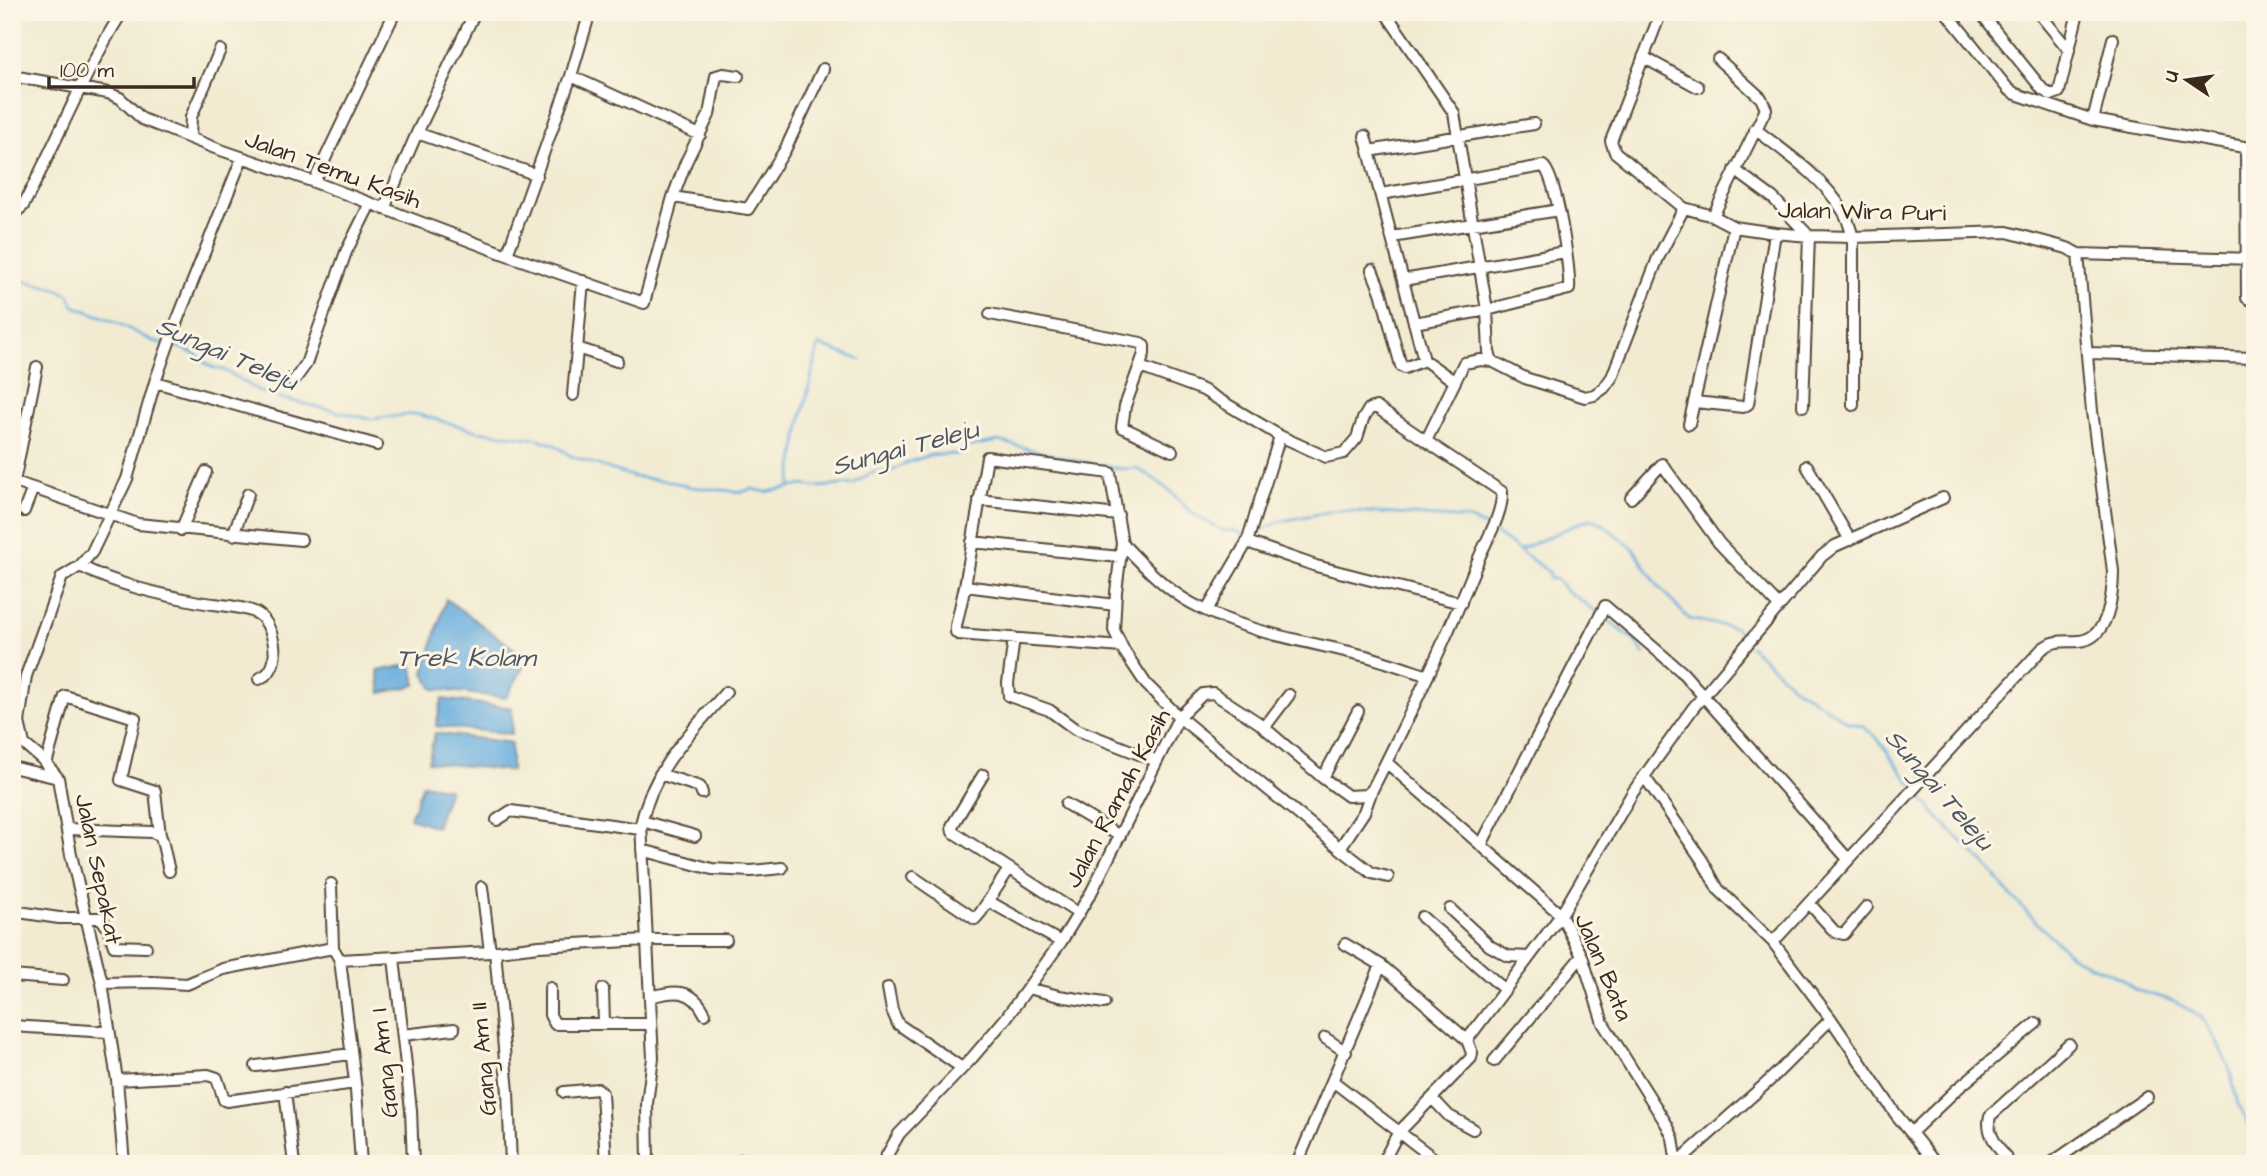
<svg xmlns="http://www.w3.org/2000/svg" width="2267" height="1176" viewBox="0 0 2267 1176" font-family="'Architects Daughter',sans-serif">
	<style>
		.water { fill: #69aedf; stroke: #526c7e; stroke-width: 2 }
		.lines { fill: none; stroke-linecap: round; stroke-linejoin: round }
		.stream { stroke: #69aedf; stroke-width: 2.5 }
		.minor-casing { stroke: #564739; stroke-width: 14 }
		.minor { stroke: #fff; stroke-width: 10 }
		.labels { text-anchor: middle; stroke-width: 6; stroke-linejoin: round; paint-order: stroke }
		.street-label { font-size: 24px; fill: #3b2a1e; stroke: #fcf5e5 }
		.water-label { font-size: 26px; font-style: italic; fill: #4b5862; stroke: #fcf5e5 }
	</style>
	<rect width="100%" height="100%" fill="#fcf5e5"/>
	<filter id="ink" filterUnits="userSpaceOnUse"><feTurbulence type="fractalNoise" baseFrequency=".0143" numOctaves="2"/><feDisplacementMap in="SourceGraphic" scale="14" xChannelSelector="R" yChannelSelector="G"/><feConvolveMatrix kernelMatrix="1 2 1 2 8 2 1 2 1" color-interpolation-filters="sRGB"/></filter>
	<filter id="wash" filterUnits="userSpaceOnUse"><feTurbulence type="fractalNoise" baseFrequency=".00686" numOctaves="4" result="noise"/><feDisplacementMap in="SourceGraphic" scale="28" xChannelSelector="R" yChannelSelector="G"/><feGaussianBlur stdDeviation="1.57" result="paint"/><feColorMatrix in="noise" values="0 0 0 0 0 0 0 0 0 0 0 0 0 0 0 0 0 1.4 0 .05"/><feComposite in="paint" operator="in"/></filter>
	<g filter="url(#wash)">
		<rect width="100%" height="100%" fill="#f2ebd2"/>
		<path class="water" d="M446,599L528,659L506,698L433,689L424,673Z
			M412,664L416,685L381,693L378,671Z
			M442,699L512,708V734L436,726Z
			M435,733L511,743V771L428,762Z
			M423,784L449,789L436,827L410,818Z"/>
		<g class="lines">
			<path class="stream" d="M12,278L55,288L69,295L74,306L114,321L152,341L166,344
				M173,345L195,354L211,367L226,371L257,390L275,397L370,419L416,414L478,431L539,439L555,445L571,456L634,477L668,481L692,487L741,492L752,489L766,492L803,485L817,487L854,484L871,473L892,471L908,462L931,455L957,454L967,447L998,441L1077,461L1123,469L1136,468L1153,478L1170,491L1193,514L1223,531L1232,530L1245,535
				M790,487L800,425L819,345L861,360
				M1495,533L1549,572L1550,579H1557L1566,590L1597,612
				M1255,534L1278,522L1337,510L1468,519L1490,529
				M1520,550L1579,523L1590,519L1598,521L1633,548L1658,586L1689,619L1736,628L1746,641
				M1602,616L1634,640L1644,655
				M1750,646L1792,685L1848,722L1863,726L1877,738L1912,785
				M1916,790L1938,818L1989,868L2006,890L2040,926L2074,958L2123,979L2135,990L2175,1001L2202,1018L2216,1040L2229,1067L2238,1104L2253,1133"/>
		</g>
	</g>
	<g filter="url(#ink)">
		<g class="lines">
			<defs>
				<path id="minor" d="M1385,12L1454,113L1487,310L1489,352L1492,361
					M1661,12L1611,141L1615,152L1684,208
					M1946,12L2008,89L2016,94L2093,120L2255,149
					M1980,12L2043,90L2051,95L2059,92L2078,12
					M2038,12L2069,50
					M1643,57L1698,87
					M12,76L108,93L120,98L142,119L215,148L314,182L507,255L644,303L673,197L686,162L709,115L716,76L723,74L738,76
					M571,76L700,135
					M2093,120L2113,39
					M1755,129C1786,153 1823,177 1843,211C1848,218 1850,229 1853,237V405
					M417,133L537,175
					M1365,136L1424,360L1454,381
					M190,137L191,117L220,50
					M2246,148L2247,298L2255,302
					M1369,151L1534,124
					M1735,170L1773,198L1809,236L1803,406
					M314,182L395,12
					M1381,194L1543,166C1556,174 1571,271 1569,289L1487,310L1414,323
					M673,197L748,209L785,150L823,69
					M384,209L417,133L475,12
					M12,215L23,206C57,142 83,74 122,12
					M1713,216L1766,109L1761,98L1718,59
					M1392,237L1559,210
					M507,255L571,76L590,12
					M1372,270L1381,292L1401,366L1405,368L1424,360
					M1403,280L1565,252
					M990,314L1141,343L1144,346V354L1125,406L1122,427L1172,451
					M577,348L617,361
					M2089,353L2255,358
					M1140,367L1203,390L1280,436L1326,457L1344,453L1357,438L1363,419L1369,409L1376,407L1426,441
					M155,382L377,445
					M293,382L306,364L346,252L370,204
					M573,395L583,281
					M1695,402L1743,407L1748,404L1775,233
					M1689,424L1734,227
					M1807,466L1850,540
					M12,481L138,524L301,540
					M14,482L37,367
					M1631,498L1662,464L1719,543L1779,606
					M979,500L1118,515
					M24,511L33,488
					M181,530L206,472
					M233,535L248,494
					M972,542L1120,557
					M1247,542L1316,566L1461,603
					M1122,543C1143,565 1164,588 1191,603C1245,633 1307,641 1366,656C1387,662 1407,669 1428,676
					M80,566C117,585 158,594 199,602C215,605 245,606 258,614C273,624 281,659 268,673C265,676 262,677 259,679
					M965,586L956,626V632L958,634L1122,647
					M1115,605L965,586L987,457L1110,473L1122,543L1116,592L1114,630L1124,651L1146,684L1179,717L1346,853L1372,873L1388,877
					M1207,610L1247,542L1280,436
					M1014,638L1008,683L1009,696L1049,710L1075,729L1157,761
					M1264,728L1289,695
					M1386,762L1561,915L1582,956L1603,1023L1667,1125L1673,1138L1677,1164
					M46,764L65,696L135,718L121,780L155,791L160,835
					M12,767L58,778
					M660,774L700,787L702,793
					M983,775L952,826L953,832L1079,914
					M1644,776L1702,860L1718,889L1773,942L1831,1019L1895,1113L1936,1164
					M1323,778L1358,711
					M1066,804L1120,836
					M497,820L511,811L640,829
					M642,821L695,836
					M67,829L152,832L160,835L162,840L169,871
					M1481,845L1605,606L1682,672L1848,859
					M1340,848L1364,812L1372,790
					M642,850L712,869L751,871L782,868
					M913,877L975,919L981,912L1009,869
					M331,884L333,948L340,960L356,1090L361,1164
					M482,887L490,952
					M988,901L1061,942
					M1809,903L1835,932L1844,934L1867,907
					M1450,909L1490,946L1508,956L1529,957
					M12,911L59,918H101L108,928L114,946L146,947
					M1422,917L1505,990
					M1773,942L2042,649C2054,639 2065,642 2079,641C2109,639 2113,594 2113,571L2092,411L2078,254
					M1345,944L1381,965L1467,1040
					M495,951L508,1092L511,1164
					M394,958L411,1110L413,1164
					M340,960L490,952L539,946L647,940H726
					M12,976L63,980
					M102,983L153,982L187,984L223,969L333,948
					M550,988V1015L555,1024H651
					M888,988L892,1010L898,1024L962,1068
					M1028,988L1059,996L1104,1003
					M603,989L604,1024
					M650,997C675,990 693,988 705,1014
					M12,1026L108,1032
					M403,1035L454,1029
					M1325,1038L1346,1052
					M1494,1061L1582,956
					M256,1066L351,1054
					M117,1080L208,1075L217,1078L224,1100L227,1101L355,1083
					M1334,1082L1441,1164
					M285,1092L294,1164
					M564,1092L598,1089L602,1093L606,1164
					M1432,1098L1449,1116L1473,1129
					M1912,1132L1956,1090L2036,1023
					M741,1160L761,1164
					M1678,1162L1770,1080L1831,1019
					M124,1164L117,1080L102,983L71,855L58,778L43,760L24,744L19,722L26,676L62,577L80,566L92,552L127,479L155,382L173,331L242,158
					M648,1164L647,1103L653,1058L641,824C653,768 690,734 726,692
					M882,1164L899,1134L972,1058L1006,1018L1061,942L1092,891L1179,717L1203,694L1213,693L1259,723L1323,778L1348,796L1366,795L1372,790C1411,714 1447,637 1479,558C1487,539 1503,513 1502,492L1426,441L1464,363L1481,360L1492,361L1525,378L1585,397L1594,395L1604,388L1612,377L1658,258L1684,208L1713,216L1734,227L1775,233L1809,236L1853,237L2007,232L2067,248L2078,254L2255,259
					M1297,1164L1381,965
					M1382,1164L1398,1133L1471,1058L1472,1053L1467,1040L1561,915L1633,792L1693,708L1822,556L1835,546L1943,498
					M2010,1164C2000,1149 1985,1134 1990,1116L2069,1044
					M2050,1164L2147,1097"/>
			</defs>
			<use href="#minor" class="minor-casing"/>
			<use href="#minor" class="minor"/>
		</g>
	</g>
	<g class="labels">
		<g class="street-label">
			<text transform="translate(333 169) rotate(20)" y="8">Jalan Temu Kasih</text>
			<text transform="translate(1862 211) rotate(1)" y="8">Jalan Wira Puri</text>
			<text transform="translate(1117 798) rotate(-62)" y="8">Jalan Ramah Kasih</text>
			<text transform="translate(99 869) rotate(78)" y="8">Jalan Sepakat</text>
			<text transform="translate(1604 967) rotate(67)" y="8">Jalan Bata</text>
			<text transform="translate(483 1059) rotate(-95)" y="8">Gang Am II</text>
			<text transform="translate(384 1063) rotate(-96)" y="8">Gang Am I</text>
		</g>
		<g class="water-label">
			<text transform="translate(227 353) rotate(23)" y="9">Sungai Teleju</text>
			<text transform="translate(905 447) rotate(-15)" y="9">Sungai Teleju</text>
			<text x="466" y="666">Trek Kolam</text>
			<text transform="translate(1940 789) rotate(49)" y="9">Sungai Teleju</text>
		</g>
	</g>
	<rect width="2267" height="1176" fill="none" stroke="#fcf5e5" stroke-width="42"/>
	<g transform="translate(2187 80) rotate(283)" stroke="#fcf5e5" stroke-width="5" paint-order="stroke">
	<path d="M0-5L12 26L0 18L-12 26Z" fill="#3b2a1e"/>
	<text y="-10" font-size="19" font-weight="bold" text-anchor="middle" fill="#3b2a1e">U</text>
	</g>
	<path d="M49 77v10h145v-10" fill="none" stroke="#3b2a1e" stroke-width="3.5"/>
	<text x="60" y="77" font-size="21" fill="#3b2a1e" stroke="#fcf5e5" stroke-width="5" paint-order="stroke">100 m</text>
</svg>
